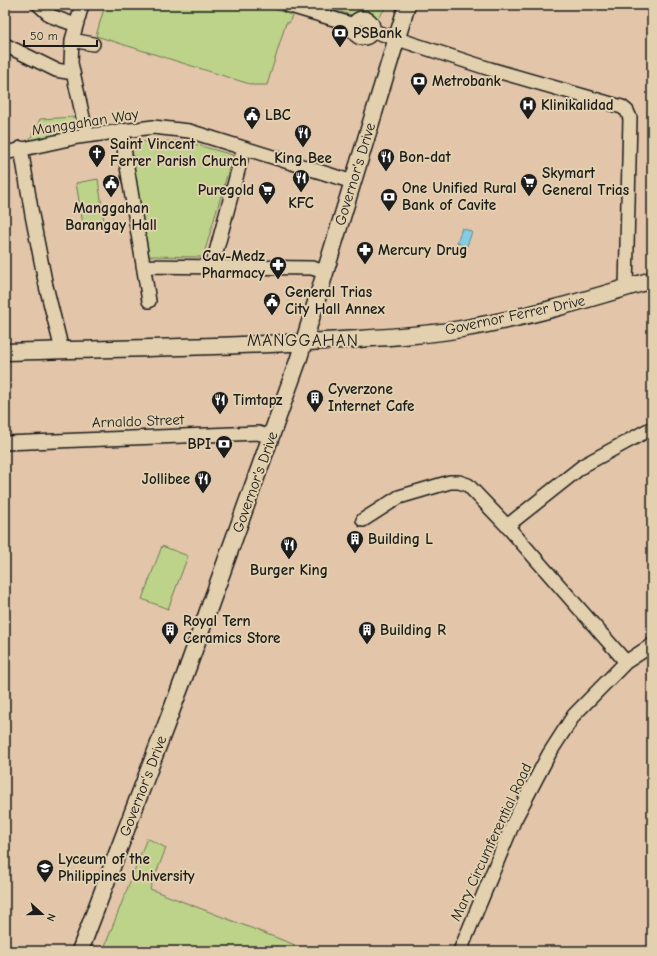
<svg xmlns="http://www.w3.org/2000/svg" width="657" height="956" viewBox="0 0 657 956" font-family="'Comic Neue',sans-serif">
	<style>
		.green { fill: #bdd38a; stroke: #6c7853 }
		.water { fill: #83cde3; stroke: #5a8693 }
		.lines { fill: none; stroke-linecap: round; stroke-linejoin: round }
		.minor-casing { stroke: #1c1c1c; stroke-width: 16 }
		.major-casing { stroke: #1c1c1c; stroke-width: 19 }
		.minor { stroke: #e2d0ae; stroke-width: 13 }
		.major { stroke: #e2d0ae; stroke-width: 16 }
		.labels { text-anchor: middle; stroke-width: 4; stroke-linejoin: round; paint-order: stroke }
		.poi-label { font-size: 15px; font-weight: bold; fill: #1c1c1c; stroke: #e2d0ae; text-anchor: start }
		.street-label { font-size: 15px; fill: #1c1c1c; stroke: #e2d0ae }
		.quarter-label { font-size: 17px; letter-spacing: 1px; fill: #1c1c1c; stroke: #e2d0ae }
	</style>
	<rect width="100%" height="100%" fill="#e3c5aa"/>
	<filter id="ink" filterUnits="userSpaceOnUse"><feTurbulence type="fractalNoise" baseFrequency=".025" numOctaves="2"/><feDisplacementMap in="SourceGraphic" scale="8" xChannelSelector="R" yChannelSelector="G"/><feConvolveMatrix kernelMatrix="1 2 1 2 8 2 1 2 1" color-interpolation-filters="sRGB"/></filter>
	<g filter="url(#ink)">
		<path class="green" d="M105,5H261L292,15L289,23H286L267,85H253L96,36Z
			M317,5H388L378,18C357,18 337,11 317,5Z
			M76,117L80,132L29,141L40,119Z
			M183,141L233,155L203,257L148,256L128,142Z
			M98,179L104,221L83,224L76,183Z
			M162,546L188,556L168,609L142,599Z
			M147,838L166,848L150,889L295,945L293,951H103Z"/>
		<path class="water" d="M462,228L472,232L467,246L457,243Z"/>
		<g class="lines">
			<defs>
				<path id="minor" d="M39,5L51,16L76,25
					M82,5L72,40L71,63L86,131
					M287,5L354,25
					M353 28a10 10 0 1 1 20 0a10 10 0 1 1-20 0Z
					M373,31L490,69L622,107L627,111L630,118L626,288
					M72,40L93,44
					M5,45L56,70L73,73
					M121,130L149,301
					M21,148L32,215L46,286L62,350
					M5,153L78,137L153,127L189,131L353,182
					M143,266L312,268L325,272
					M212,267L244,148
					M5,443L258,433L271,437
					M363,520L399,497L450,482H459L468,485L507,526L626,662
					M507,526L584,465L652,428
					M460,951L514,821L549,754L574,715L626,662L652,645"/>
				<path id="major" d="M5,352C111,348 218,348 324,341C369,338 416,337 461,329C526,318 589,299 652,280
					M80,951L185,675L298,361L407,5"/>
			</defs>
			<use href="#minor" class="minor-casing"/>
			<use href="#major" class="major-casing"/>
			<use href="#minor" class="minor"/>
			<use href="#major" class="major"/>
		</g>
	</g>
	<defs>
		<symbol id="bank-pin" viewBox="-11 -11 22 30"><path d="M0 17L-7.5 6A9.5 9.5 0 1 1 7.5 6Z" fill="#1c1c1c" stroke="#e2d0ae"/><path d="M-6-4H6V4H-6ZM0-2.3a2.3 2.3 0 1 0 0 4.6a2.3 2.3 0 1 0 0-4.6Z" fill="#fff"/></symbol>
		<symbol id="hospital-pin" viewBox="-11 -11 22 30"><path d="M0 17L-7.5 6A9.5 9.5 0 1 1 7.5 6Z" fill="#1c1c1c" stroke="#e2d0ae"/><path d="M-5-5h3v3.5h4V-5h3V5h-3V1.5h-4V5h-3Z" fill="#fff"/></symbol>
		<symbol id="civic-pin" viewBox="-11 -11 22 30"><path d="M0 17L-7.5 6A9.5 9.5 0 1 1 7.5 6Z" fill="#1c1c1c" stroke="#e2d0ae"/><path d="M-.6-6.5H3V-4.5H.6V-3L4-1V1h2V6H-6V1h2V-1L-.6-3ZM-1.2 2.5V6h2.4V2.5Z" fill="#fff"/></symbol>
		<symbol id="restaurant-pin" viewBox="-11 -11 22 30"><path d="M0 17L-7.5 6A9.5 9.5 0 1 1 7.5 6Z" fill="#1c1c1c" stroke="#e2d0ae"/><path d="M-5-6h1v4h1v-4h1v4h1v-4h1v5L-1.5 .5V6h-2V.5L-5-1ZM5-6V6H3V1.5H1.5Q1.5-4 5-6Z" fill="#fff"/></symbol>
		<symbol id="church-pin" viewBox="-11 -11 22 30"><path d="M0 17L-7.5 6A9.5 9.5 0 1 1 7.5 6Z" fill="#1c1c1c" stroke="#e2d0ae"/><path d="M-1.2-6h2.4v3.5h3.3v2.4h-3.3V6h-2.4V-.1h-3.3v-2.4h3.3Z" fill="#fff"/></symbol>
		<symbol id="supermarket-pin" viewBox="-11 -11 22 30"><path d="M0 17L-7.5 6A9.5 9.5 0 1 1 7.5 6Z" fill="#1c1c1c" stroke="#e2d0ae"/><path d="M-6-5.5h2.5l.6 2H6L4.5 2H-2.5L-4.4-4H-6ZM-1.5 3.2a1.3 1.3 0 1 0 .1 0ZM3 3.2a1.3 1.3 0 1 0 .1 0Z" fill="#fff"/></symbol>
		<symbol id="pharmacy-pin" viewBox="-11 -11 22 30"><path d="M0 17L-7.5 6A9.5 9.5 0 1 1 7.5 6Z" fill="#1c1c1c" stroke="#e2d0ae"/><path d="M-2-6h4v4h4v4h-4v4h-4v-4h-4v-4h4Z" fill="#fff"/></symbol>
		<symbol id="building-pin" viewBox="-11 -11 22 30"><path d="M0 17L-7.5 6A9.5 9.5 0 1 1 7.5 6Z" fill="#1c1c1c" stroke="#e2d0ae"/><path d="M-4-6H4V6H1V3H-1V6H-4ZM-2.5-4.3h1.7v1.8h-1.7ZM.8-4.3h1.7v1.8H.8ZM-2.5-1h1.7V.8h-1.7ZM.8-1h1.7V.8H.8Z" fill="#fff"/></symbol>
		<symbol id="university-pin" viewBox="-11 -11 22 30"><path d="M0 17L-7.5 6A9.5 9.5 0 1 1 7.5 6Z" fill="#1c1c1c" stroke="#e2d0ae"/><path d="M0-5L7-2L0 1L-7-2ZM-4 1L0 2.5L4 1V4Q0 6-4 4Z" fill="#fff"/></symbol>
	</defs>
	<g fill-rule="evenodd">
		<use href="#bank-pin" x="330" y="23" width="20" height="27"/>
		<use href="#bank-pin" x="409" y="71" width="20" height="27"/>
		<use href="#hospital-pin" x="518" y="95" width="20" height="27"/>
		<use href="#civic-pin" x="242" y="105" width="20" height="27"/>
		<use href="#restaurant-pin" x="293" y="123" width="20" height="27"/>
		<use href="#church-pin" x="87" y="143" width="20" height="27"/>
		<use href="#restaurant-pin" x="376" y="147" width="20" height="27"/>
		<use href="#restaurant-pin" x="291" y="168" width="20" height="27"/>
		<use href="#supermarket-pin" x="519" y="172" width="20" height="27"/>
		<use href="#civic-pin" x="101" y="173" width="20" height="27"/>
		<use href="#supermarket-pin" x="257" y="180" width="20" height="27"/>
		<use href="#bank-pin" x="379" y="187" width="20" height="27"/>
		<use href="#pharmacy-pin" x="355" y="240" width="20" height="27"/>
		<use href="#pharmacy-pin" x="268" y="255" width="20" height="27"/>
		<use href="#civic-pin" x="262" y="291" width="20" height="27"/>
		<use href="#building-pin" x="305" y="388" width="20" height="27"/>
		<use href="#restaurant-pin" x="210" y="390" width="20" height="27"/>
		<use href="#bank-pin" x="214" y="434" width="20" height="27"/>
		<use href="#restaurant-pin" x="193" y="469" width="20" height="27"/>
		<use href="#building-pin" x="345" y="529" width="20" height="27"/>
		<use href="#restaurant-pin" x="279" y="535" width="20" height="27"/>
		<use href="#building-pin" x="160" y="620" width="20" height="27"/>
		<use href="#building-pin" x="357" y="620" width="20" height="27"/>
		<use href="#university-pin" x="35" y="858" width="20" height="27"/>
	</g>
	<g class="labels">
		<g class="poi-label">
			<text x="353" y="38">PSBank</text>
			<text x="432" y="86">Metrobank</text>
			<text x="541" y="110">Klinikalidad</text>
			<text x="265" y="120">LBC</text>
			<text x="110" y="149">Saint Vincent<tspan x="110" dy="17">Ferrer Parish Church</tspan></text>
			<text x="399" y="162">Bon-dat</text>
			<text x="303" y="163" text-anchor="middle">King Bee</text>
			<text x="542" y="178">Skymart<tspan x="542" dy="17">General Trias</tspan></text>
			<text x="402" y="193">One Unified Rural<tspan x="402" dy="17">Bank of Cavite</tspan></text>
			<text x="254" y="195" text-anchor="end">Puregold</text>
			<text x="301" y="208" text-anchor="middle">KFC</text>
			<text x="111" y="213" text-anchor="middle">Manggahan<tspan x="111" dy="17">Barangay Hall</tspan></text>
			<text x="378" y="255">Mercury Drug</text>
			<text x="265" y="261" text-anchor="end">Cav-Medz<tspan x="265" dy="17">Pharmacy</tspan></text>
			<text x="285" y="297">General Trias<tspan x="285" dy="17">City Hall Annex</tspan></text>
			<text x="328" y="394">Cyverzone<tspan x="328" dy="17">Internet Cafe</tspan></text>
			<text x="233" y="405">Timtapz</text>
			<text x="211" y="449" text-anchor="end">BPI</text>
			<text x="190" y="484" text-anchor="end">Jollibee</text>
			<text x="368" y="544">Building L</text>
			<text x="289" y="575" text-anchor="middle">Burger King</text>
			<text x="183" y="626">Royal Tern<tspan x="183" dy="17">Ceramics Store</tspan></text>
			<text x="380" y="635">Building R</text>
			<text x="58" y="864">Lyceum of the<tspan x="58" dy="17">Philippines University</tspan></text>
		</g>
		<g class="street-label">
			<text transform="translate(85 122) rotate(-9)" y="5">Manggahan Way</text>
			<text transform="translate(355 174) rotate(-73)" y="5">Governor's Drive</text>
			<text transform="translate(515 315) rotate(-12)" y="5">Governor Ferrer Drive</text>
			<text transform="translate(138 421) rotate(-2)" y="5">Arnaldo Street</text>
			<text transform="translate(255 482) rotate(-70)" y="5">Governor's Drive</text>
			<text transform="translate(143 786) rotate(-69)" y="5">Governor's Drive</text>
			<text transform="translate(491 842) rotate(-65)" y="5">Mary Circumferential Road</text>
		</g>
		<g class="quarter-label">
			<text x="303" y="346">MANGGAHAN</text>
		</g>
	</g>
	<rect width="657" height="956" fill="none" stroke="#e2d0ae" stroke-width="20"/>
	<rect x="10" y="10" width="637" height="936" fill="none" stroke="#1c1c1c" stroke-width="1.5" filter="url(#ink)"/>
	<g transform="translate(42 914) rotate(111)" stroke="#e2d0ae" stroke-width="3" paint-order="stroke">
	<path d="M0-3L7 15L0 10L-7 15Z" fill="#1c1c1c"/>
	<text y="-6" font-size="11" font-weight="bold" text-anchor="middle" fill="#1c1c1c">N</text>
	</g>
	<path d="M24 40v6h73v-6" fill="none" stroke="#1c1c1c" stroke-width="2"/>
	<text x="30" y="40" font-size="12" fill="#1c1c1c" stroke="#e2d0ae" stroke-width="3" paint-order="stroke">50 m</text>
</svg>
